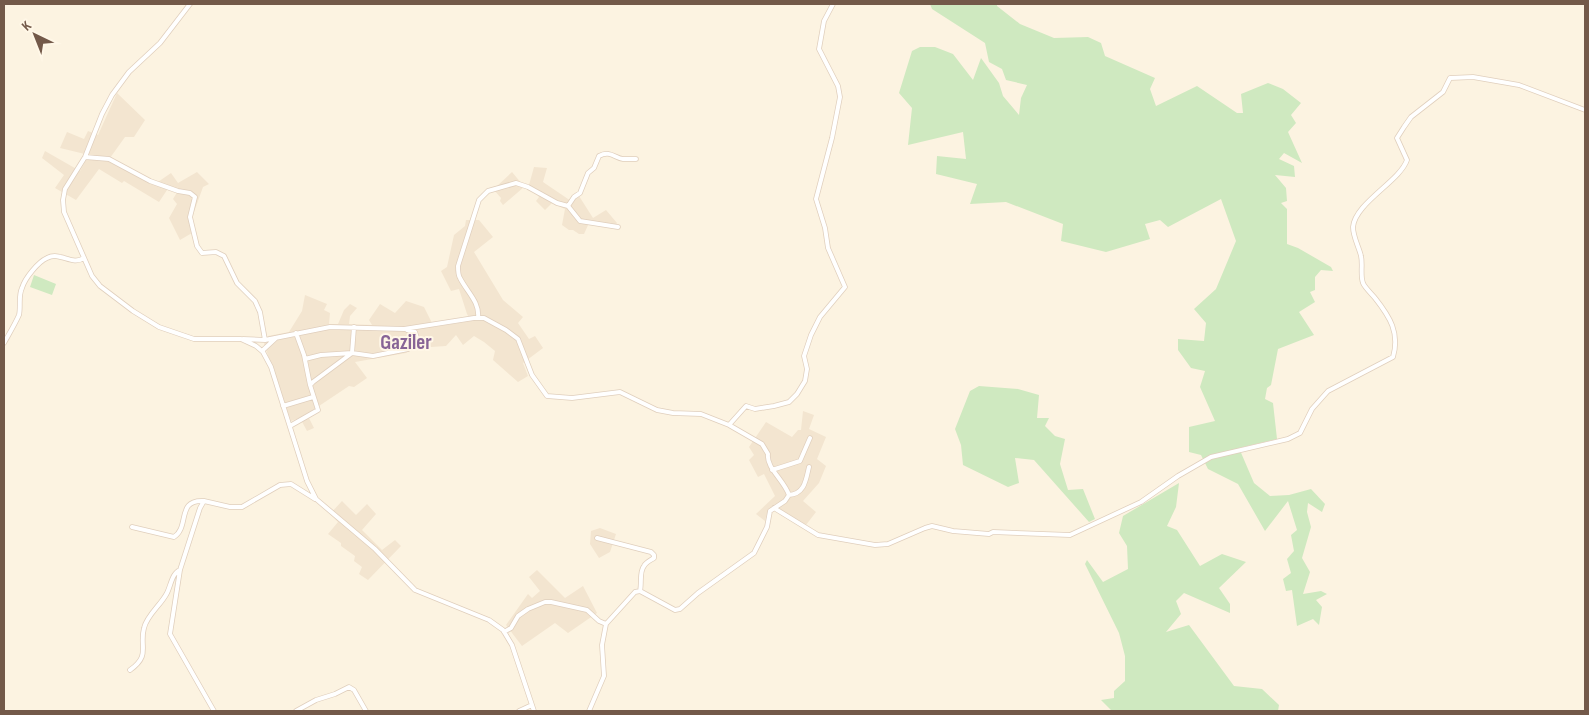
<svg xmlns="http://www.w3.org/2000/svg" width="1589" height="715" viewBox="0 0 1589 715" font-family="'Sofia Sans Condensed',sans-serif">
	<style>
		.residential { fill: #f3e5d0 }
		.green { fill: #cfe9c0 }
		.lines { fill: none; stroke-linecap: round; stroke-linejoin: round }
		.minor-casing { stroke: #e0cfbd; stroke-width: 5.5 }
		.minor { stroke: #fff; stroke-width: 4 }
		.labels { text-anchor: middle; stroke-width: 4; stroke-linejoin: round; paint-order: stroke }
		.quarter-label { font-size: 21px; font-weight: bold; fill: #876496; stroke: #fff7e7 }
	</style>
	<rect width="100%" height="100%" fill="#fcf3e1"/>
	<path class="residential" d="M117,93L145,120L134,137H125L110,158L155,184L171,173L178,183L197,172L209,184L203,187L194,212L192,218V233L180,240L169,218L177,204L173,199L179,189L170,187L167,190L159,202L124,181L122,183L99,169L76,200L55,188L64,175L42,158L45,151L80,171L89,155L60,148L67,132L84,139L88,131L98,135Z
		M534,167L547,168L543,182L571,201L579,196L593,218L606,210L617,223L615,227L589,223L584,234H579L573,230H569L562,225L565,209L552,203L545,210L536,201L539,197L535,192L524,187L503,205L500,201L501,198L494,190L496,187L512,172L522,184L529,185Z
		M466,220H479L493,237L474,252L503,300L523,317L518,323L529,339L535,336L543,348L523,363L528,376L518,382L493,360L495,351L484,342L474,336L463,345L456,335L446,346L431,347L425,342L419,350L415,348L406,353L355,362L367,378L354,387L349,386L307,414L314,428L307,431L300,418L291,421L264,344L268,336L289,332L302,311L305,295L327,304L324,310L330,313L329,324H338L344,310L350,304L357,308L350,316L349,324L372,325L369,320L380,304L395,313L406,301L424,307L434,327L471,321L467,314L459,289L451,291L441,271L447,267L454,235L465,226Z
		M803,411L814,415L809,429L826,437L817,459L826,466L819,483L803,501L816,512L806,525L775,506L767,513L765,521L756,514L775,496L764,474L758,477L749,460L754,455L749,447L766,422L792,437L798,430H801Z
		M342,501L356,515L367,504L376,514L362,530L382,550L395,540L401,546L368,580L359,574L362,567L354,561L355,556L341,546V543L328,534L338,522L330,514Z
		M600,528L616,534L610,552L599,558L590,544L591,531Z
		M537,570L565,598L583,586L597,613L568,633L555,623L522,646L506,625L528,594L532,598L540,591L529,577Z"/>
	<path class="green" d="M930,4H997V6L1020,24L1054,38L1088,37L1101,43L1105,56L1155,78L1150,89L1156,106L1197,86L1237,113H1243L1241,94L1268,83L1283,89L1301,103L1291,115L1296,123L1288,132L1302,163L1284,153L1279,159L1294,166L1295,177L1275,175L1286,188L1287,201L1281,203L1287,209V244L1298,248L1331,267L1333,271L1321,270L1315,277V290L1310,292L1315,302L1299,312L1314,335L1278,349L1271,385L1267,388L1265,399L1273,403L1277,439L1239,448L1254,483L1270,496L1289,495L1311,489L1325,504L1322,512L1308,503L1307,512L1311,527L1302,558L1310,572L1303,594L1321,591L1327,594L1316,600L1322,607L1319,625L1313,619L1297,626L1292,590L1286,591L1283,579L1291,573L1287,559L1294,551L1291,535L1297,530L1288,501L1265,531L1238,484L1208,469L1201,455L1189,452V427L1215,421L1200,387L1205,371L1191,368L1178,350V339L1204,341L1206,323L1194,309L1216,289L1236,241L1221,199L1168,227L1160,220L1145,224L1150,239L1106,252L1061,241L1063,224L1006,202L970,204L977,184L936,174L937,156L966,159L963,132L908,145L912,108L899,93L912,51L920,47H935L953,54L973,80L981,58L999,83L1003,96L1019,115L1021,98L1027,85L1006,80L1002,69L989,62L985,43L932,9Z
		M34,275L56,284L52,295L30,287Z
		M979,386L1018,389L1039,395L1037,418H1049L1045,426L1055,436L1065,439L1060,464L1068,490L1083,489L1095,519L1089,522L1034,460L1015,458L1019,483L1008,487L963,465L961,445L955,429L970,391Z
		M1179,483L1176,507L1167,526L1177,530L1200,566L1222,554L1246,562L1219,588L1230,604V613L1184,593L1176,601L1181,614L1166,632L1189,625L1234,686L1262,689L1279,705L1278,711H1112L1101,700L1114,698V691L1125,681V656L1119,633L1085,564L1087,560L1103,582L1128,569L1127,546L1119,533L1123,516Z"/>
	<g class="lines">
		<defs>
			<path id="minor" d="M190,4L160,43L129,72L112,95L102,114L85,157L65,189L63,200L64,212L92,276L100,286L133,311L159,327L194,339H241L256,346L263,352L271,367L307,481L316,499L375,549L415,590L489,620L503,630L512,645L534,711
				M85,157L109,159L150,181L178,191L190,193L195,197L190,217L197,246L202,253L216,252L224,256L237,283L255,301L260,312L265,340
				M568,206L574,197L580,193L588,173L594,168L599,156C610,150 615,158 623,159C627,159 632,159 636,159
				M478,318C480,302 467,292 460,278C458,275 458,270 458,266L479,200L488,191L516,183L528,187L557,203L568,206L580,221L618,227
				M354,327L352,353L373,356L408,349L412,347L417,338L415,332L407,330
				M296,333L304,355L310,385
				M243,339L265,340L330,327L404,329L474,318H484L506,330L518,339L532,375L547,396L572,398L620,392L657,410L673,413L701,414L729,425
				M4,343C9,334 15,324 19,315C21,307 18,296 22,288C25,278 38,262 47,258C60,251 72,266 84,258
				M262,351L276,338
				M305,359L321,355L352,353
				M283,406L313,397
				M290,426L318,410L310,385L313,382L352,353
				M772,470L800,461L810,438
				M789,495C805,494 806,479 809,467
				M774,508L818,535L875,545L888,544L925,528L932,526L953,531L989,534L993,532L1070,535L1141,502L1178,476L1211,457L1288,439L1300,433L1312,409L1328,391L1393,357C1400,333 1390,317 1375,298C1372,294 1365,288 1363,283C1360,275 1363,264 1361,256C1359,247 1353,237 1353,227C1355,203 1400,181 1407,160L1397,138L1404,127L1411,117L1443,92L1450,78L1473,77L1519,85L1585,110
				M132,527L174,537C190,527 176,499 204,501
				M597,538L651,552L654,555V558C651,560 646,562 644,566C639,572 642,583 640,591
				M504,632L511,628L518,616L528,609L545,602H551L587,610L599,621L606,624
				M130,670C151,655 139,647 144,628C147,615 161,605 167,593C171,585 172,573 180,570
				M214,711L170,634L180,570L200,508L204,501L230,507H242L280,485L291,484L315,499
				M296,711L316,700L335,694L349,687L354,690L366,711
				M519,711L532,705
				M589,711L604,676L602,645L606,624L635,592L640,591L675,610L680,609L698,593L754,553L767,527L770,511L785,501L789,495C784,480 766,468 768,454L762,444L729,425L746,406L755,409L774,406L789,402L797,394L805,381L807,369L804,356L811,335L820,317L845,287L828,248L825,228L816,199L832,138L840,97L838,86L819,49L824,21L833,4"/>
		</defs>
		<use href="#minor" class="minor-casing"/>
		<use href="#minor" class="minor"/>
	</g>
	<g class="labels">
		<g class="quarter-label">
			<text x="406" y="349">Gaziler</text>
		</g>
	</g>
	<rect width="1589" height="715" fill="none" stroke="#735949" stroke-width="10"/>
	<g transform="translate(35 35) rotate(317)" stroke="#fff7e7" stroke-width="4" paint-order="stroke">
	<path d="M0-4L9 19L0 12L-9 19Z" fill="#735949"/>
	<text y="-8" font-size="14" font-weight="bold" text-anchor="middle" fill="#735949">K</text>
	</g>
</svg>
